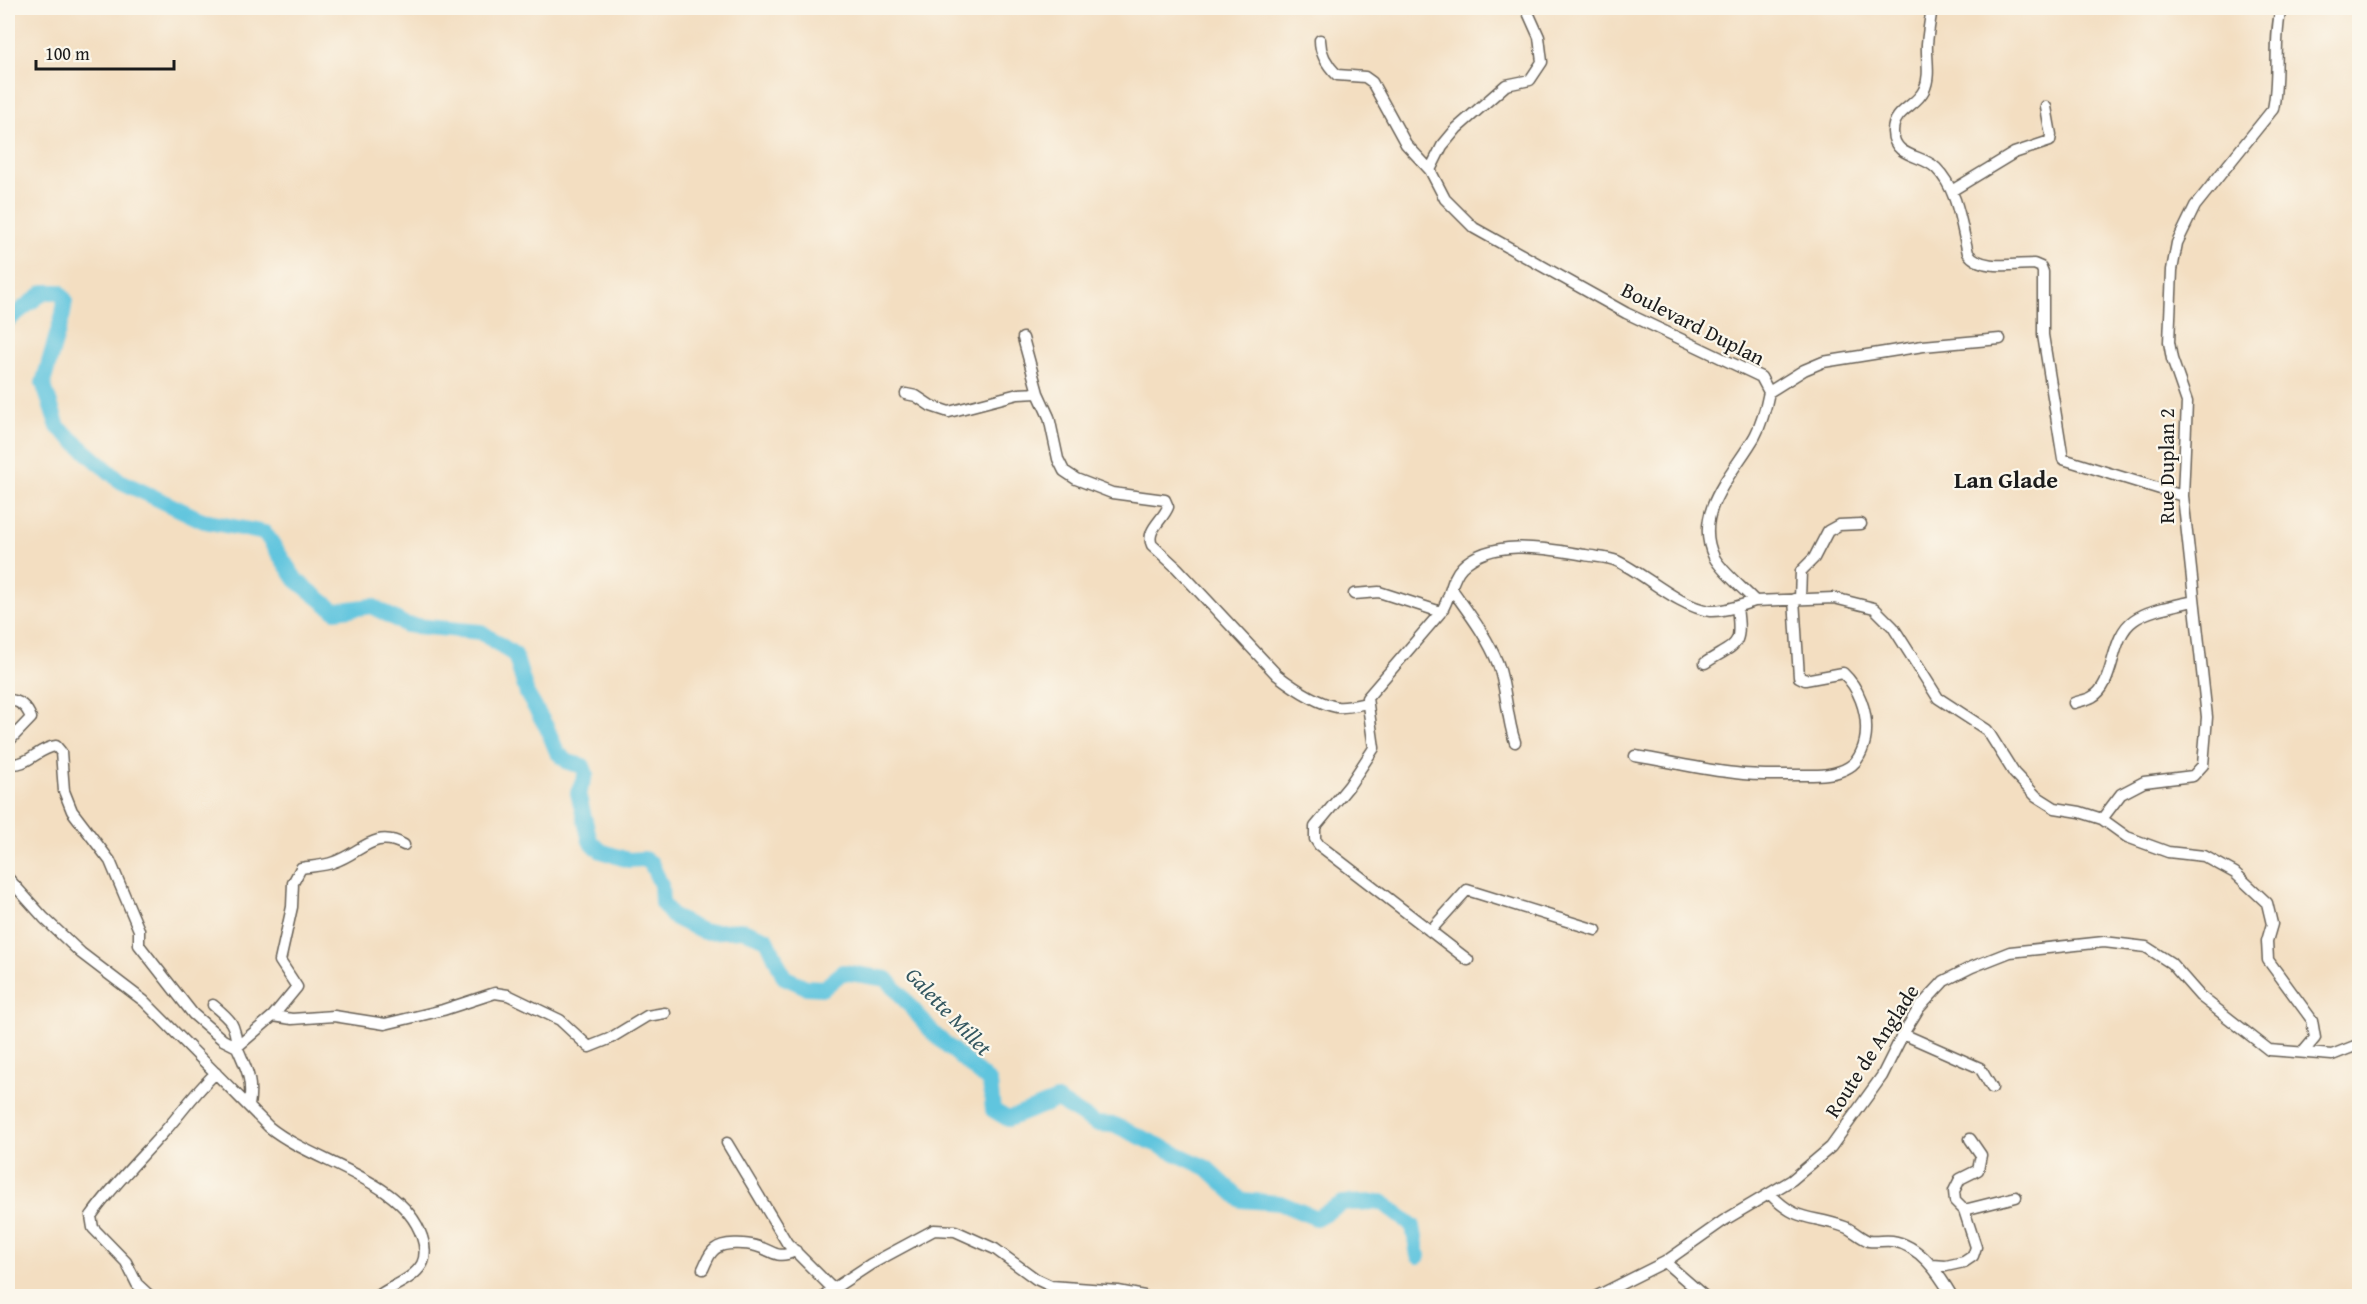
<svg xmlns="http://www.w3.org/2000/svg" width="2367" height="1304" viewBox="0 0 2367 1304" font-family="'Gentium Book Plus',serif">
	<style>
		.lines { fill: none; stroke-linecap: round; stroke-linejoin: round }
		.river { stroke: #60c5de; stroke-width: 16 }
		.minor-casing { stroke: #676056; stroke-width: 13 }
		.minor { stroke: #fff; stroke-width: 10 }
		.labels { text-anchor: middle; stroke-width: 4.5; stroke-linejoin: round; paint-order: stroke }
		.street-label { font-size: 21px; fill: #1c1c1c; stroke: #fbf7ec }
		.water-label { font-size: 22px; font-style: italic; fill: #345760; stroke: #fbf7ec }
		.quarter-label { font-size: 24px; font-weight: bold; fill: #1c1c1c; stroke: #fbf7ec }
	</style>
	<rect width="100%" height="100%" fill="#fbf7ec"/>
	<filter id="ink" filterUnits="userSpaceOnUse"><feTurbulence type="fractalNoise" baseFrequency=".0167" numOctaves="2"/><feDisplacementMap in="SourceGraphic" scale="12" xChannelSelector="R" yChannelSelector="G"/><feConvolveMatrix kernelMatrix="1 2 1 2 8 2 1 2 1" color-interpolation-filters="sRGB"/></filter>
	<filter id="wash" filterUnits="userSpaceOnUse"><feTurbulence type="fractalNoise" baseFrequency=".008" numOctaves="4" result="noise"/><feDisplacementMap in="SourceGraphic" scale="24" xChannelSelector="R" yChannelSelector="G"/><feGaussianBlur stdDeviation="1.35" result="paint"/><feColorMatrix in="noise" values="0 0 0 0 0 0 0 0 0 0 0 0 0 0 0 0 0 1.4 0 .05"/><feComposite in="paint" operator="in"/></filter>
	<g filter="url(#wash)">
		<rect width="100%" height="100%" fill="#f3dec1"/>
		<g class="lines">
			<path class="river" d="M8,320L44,292H59L65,300L63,314L43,383L58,427L120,481L204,521L265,533L296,580L335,611L372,606L406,625L481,632L515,655L527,694L547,728L557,752L568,762L583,766L586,774L578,793L590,841L601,851L628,860L644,859L651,863L661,885L662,903L673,917L704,932L743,930L767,939L784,977L806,987L824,988L843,972L887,979L934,1034L990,1083L993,1110L1008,1119L1057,1100L1096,1124L1115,1125L1207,1168L1241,1200L1280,1203L1316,1218L1343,1203L1382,1202L1413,1226L1418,1256"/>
		</g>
	</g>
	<g filter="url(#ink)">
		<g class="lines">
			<defs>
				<path id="minor" d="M1526,8L1539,37L1542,62L1530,80L1506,85L1457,128L1442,146L1430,170L1445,199L1474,228L1626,313L1761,377L1769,392C1766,407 1762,423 1755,436C1734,473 1692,512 1714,557C1721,571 1744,589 1755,601L1834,598L1874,608L1893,627L1938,698L1987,730L2014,773L2036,796L2055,808L2080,812L2102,819L2127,837L2168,852L2204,856L2235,873L2267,903L2272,924L2267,941L2268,960L2312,1020L2315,1038L2304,1051
					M1932,8C1930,20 1928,32 1927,44C1926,58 1931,76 1924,90C1916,107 1893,110 1893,132C1894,158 1922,154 1936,168C1958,190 1961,224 1968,253C1980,271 2014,264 2034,264L2041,267L2043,272V335L2063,459L2183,496
					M1320,40C1320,54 1327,65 1337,75L1365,77L1372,82L1406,144L1430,170
					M1953,190L2014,153L2050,141L2051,135L2046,107
					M1023,338L1038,393L1049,417L1058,459L1064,471L1076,479L1112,493L1165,500L1168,507C1163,520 1145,531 1152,545L1177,568L1277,675C1294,688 1316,703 1337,707C1347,708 1357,705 1366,703
					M1769,392L1804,370L1823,362L1923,346L2000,339
					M906,394L916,396L931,406L949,412L1018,394L1038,393
					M1451,588C1468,612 1487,636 1498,664C1507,689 1506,716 1515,742
					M1354,594L1379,592L1441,612
					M1800,599L1801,571L1814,558L1828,531L1839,525L1861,524
					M1705,663C1738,642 1742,648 1737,607
					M8,700C19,700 27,707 31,718L8,742
					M2074,703C2079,701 2087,700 2092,697C2116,684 2109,637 2134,620C2150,609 2174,606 2193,601
					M1635,756C1668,761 1702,770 1735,773C1756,776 1778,775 1799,775C1815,775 1835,776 1849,767C1860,761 1866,743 1866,731C1867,711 1859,688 1843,673L1805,680L1799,677L1794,599
					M8,763C27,768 37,748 56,746L61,752L64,791L72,811L110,861L139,930V945L193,1014L223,1040L237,1047C247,1070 253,1080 249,1106
					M2102,819L2121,794L2144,782L2193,776L2203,765L2207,717L2183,496L2187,402L2172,359L2169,342L2172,270L2177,243L2195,206L2273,109C2280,76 2273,41 2281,8
					M8,878L44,918L81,953L144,1001L269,1127C313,1163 403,1179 422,1237C425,1245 426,1257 422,1264C413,1280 391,1286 378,1296
					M1430,931L1467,890L1596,930
					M1468,960L1319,845L1315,839V827L1349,786L1374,748L1367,698L1441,612C1451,597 1451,578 1462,567C1492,537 1549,549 1585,555C1595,557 1608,557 1617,561C1645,574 1679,607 1710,611C1724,612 1741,605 1755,601
					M213,1005C231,1020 235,1023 237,1047L273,1016L297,987L280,961L292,907L293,883L301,868C312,866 324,866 334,862C360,854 374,828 404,845
					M273,1016L292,1019L334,1016L385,1024L443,1010L495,993L508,995L560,1020L589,1047L609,1039L647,1016L665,1013
					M1903,1034L1980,1068L1992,1088
					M727,1143L787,1243L833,1289
					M1770,1194C1799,1224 1810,1214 1845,1227C1853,1230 1860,1238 1869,1241C1876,1242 1885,1240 1892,1241C1920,1245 1939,1274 1952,1296
					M1964,1210L2016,1197
					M1665,1262L1704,1296
					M1932,1265L1946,1266L1964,1262L1973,1256L1976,1247L1964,1210L1955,1201L1954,1191L1960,1179L1978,1170L1981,1155L1970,1139
					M703,1269C706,1263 709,1253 715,1249C723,1242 746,1243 756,1246C775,1251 775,1260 796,1251
					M150,1296L137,1284L126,1262L93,1228L91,1216C113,1185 139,1160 164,1132C182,1112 196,1091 216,1073
					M825,1296L833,1289L871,1264L934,1230L955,1231L995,1249L1036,1279L1051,1286L1118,1291L1144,1296
					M1597,1296L1665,1262L1723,1221L1792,1180L1831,1147L1882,1076L1903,1034L1919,1008L1944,981L1972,967L2010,952L2104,942L2146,947L2171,963L2200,996L2269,1050L2332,1055L2360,1044"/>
			</defs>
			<use href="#minor" class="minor-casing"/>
			<use href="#minor" class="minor"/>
		</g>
	</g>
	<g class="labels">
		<g class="street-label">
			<text transform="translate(1693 324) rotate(27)" y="7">Boulevard Duplan</text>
			<text transform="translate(2167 466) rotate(-90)" y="7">Rue Duplan 2</text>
			<text transform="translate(1872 1051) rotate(-57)" y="7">Route de Anglade</text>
		</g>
		<g class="water-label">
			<text transform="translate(949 1011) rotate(46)" y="8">Galette Millet</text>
		</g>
		<g class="quarter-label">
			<text x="2006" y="488">Lan Glade</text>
		</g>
	</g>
	<rect width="2367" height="1304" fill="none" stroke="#fbf7ec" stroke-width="30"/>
	<path d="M36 60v9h138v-9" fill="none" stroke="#1c1c1c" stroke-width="3"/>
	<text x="45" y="60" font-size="18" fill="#1c1c1c" stroke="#fbf7ec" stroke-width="4.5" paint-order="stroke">100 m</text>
</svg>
